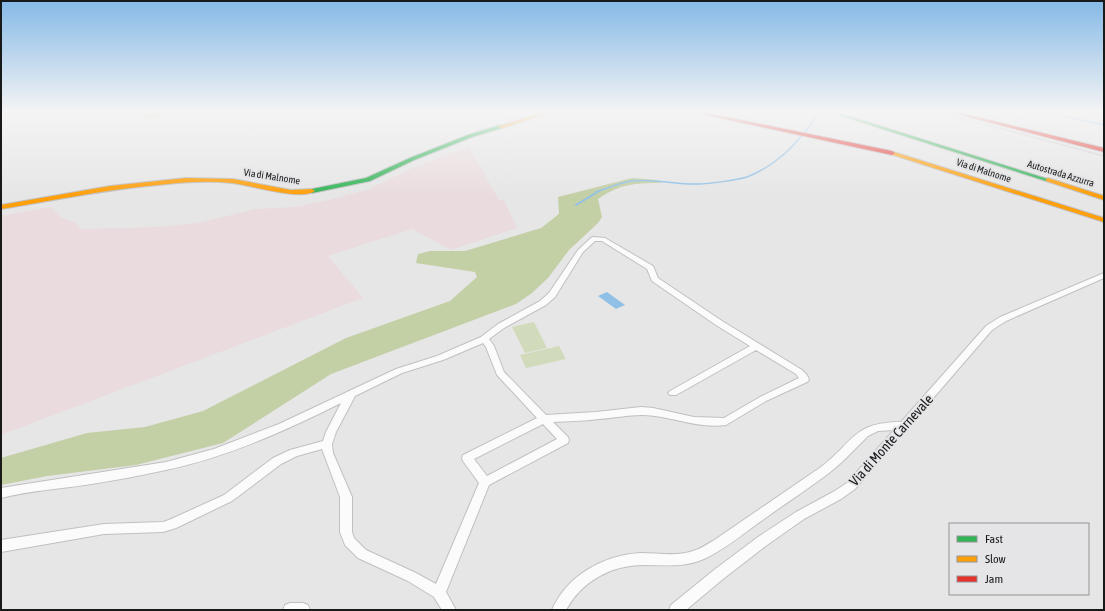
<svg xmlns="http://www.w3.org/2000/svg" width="1105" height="611" viewBox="0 0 1105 611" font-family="'Asap Condensed',sans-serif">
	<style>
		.industrial { fill: #eadcde }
		.green { fill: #d1dbbb }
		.forest { fill: #c3cfa5 }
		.water { fill: #91c0e6 }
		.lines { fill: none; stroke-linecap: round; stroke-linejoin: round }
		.stream-far1 { stroke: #91c0e6; stroke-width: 1.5 }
		.stream { stroke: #91c0e6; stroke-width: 2 }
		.canal { fill: #91c0e6; fill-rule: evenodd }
		.street-casing { stroke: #c0c0c0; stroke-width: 2 }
		.fast-casing { stroke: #c0c0c0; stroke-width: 2 }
		.slow-casing { stroke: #c0c0c0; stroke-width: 2 }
		.jam-casing { stroke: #c0c0c0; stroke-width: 2 }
		.street { fill: #fbfbfb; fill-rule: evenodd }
		.fast { fill: #30b455; fill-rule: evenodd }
		.slow { fill: #ff9f0a; fill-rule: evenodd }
		.jam { fill: #e5322d; fill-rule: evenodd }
		.rail { stroke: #d0d0d0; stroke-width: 1.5 }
		.labels { text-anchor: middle; stroke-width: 4; stroke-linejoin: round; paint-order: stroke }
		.far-street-label { font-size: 10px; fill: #181919; stroke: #e5e5e7 }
		.near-street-label { font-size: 14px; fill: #181919; stroke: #e5e5e7 }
	</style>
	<rect width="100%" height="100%" fill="#e6e6e6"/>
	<path class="industrial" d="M469,147L499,200H504L517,228L451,250L412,229L328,256L363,298L1,435V216L51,207L62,218L74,222L82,229L158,227L197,223L256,209L295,207L329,200L369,189L417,166Z"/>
	<path class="green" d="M534,322L547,348L525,353L512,327Z
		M559,346L566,359L526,368L520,355Z"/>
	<path class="forest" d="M136,111H168L166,115C155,119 144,121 134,113Z
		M632,178L657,180L661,183C634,183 620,184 598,199L602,217L598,223L569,250L548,278L532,293L516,304L331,374L223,443L136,465L47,476L1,485V458L87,433L145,427L203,411L346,338L450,301L477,277L475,272L416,263L418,254L430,251H465L541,228L559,214L558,197Z"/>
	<path class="water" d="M607,292L625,305L616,309L598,296Z"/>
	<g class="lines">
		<path class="stream-far1" d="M805,132L819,113L824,111
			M596,192C607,188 620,183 631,181C654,178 676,185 698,184C709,184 737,180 747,177C768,169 788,153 802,135"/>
		<path class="stream" d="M576,205L599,191"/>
		<path class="canal" d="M1039,111H1045L1104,124V126Z"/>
		<defs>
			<path id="street" d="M593,237L605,238L653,266L658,278L722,321L802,370L807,375L809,380L807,382L766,401L726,425C695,429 670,415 642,415C628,415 613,418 599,419C584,421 568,421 553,422L568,437L569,440L568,443L489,485L446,592L456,610H442L434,597L408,581L358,558L345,545L340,532V497L322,449L297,456L281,464L232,501L176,528L163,532L104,534L1,552V540L104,524L163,522L169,520L224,495L273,458L290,450L323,441L326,432L341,403C285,431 227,457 166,470C139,476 112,481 85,485C57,489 29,491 1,498V488L166,462L214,449L279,424L396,369L437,356L481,337L498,324L540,301L549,293L578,250L591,238ZM595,241H602L647,269L652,281L716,325L750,346L670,391L668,393L670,395H676L756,350L796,374L799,378L760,397L724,418L694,417L653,408L641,407L596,412L546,415L504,372L494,346L489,339L504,328L546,305L555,297L583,252ZM483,343L486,347L497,375L537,418L463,455L462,458L463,461L479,483L436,584L416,573L366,550L354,538L352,532V497L333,453L332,444L336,432L355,396L402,373L443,360ZM543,424L557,439L487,476L474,459Z
				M1104,273V278L1006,321L992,330L910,425L909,429H906L855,489L841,499L804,519L767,545L723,579L686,610H669L671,605L714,570L758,537L796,512L833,492L847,483L894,430L878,431L868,436L842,462L829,473C808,489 786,503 764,519C745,532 727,548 706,558C686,568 665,565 644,565C611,565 582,581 566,610H552C567,575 604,555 641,553C659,553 679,557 696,550C702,548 707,544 713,541L821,467C854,442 853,422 901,422L986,326L1000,317Z
				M290,603H303L308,605L310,610H283L285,605Z"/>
			<path id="fast" d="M826,111H833L1051,180L1046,181Z
				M500,125L502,126V128L472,137L414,160L370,181L312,193L309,191L312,189L366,178L410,158L468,135Z"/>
			<path id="slow" d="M548,111H555L502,128L497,127Z
				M890,152H894L1104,218V222L890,154Z
				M186,178L233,179L291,190L312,189L315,191C302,201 250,185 232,183C204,180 176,183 148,186C98,191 50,201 1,209V205L110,186Z
				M1048,178L1104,196V200L1046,181V179Z"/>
			<path id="jam" d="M688,111H697L892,151L895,153L892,155Z
				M945,111H953L1104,148V152Z"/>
		</defs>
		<use href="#street" class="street-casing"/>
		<use href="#fast" class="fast-casing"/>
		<use href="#slow" class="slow-casing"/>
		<use href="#jam" class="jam-casing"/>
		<use href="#street" class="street"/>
		<use href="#fast" class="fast"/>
		<use href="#slow" class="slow"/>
		<use href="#jam" class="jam"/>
		<path class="rail" d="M935,111L1104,156"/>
	</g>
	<linearGradient id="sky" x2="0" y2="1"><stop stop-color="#85b9e7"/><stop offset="0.57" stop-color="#f4f4f4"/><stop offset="1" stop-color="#f4f4f4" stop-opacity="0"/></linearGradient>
	<rect width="1105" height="196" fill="url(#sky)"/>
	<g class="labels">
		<g class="far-street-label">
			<text transform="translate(984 170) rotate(18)" y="4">Via di Malnome</text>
			<text transform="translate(1061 173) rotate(17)" y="4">Autostrada Azzurra</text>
			<text transform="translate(272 176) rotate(9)" y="4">Via di Malnome</text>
		</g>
		<g class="near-street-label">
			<text transform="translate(891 440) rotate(-48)" y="5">Via di Monte Carnevale</text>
		</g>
	</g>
	<rect width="1105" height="611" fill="none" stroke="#181919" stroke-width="4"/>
	<rect x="949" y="523" width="140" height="72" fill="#e5e5e7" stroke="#939395"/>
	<rect x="957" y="536" width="20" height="6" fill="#30b455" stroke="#939395"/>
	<text x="985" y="543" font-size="12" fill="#181919">Fast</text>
	<rect x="957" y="556" width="20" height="6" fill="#ff9f0a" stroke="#939395"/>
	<text x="985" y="563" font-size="12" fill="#181919">Slow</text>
	<rect x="957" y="576" width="20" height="6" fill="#e5322d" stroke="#939395"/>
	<text x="985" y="583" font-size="12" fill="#181919">Jam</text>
</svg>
